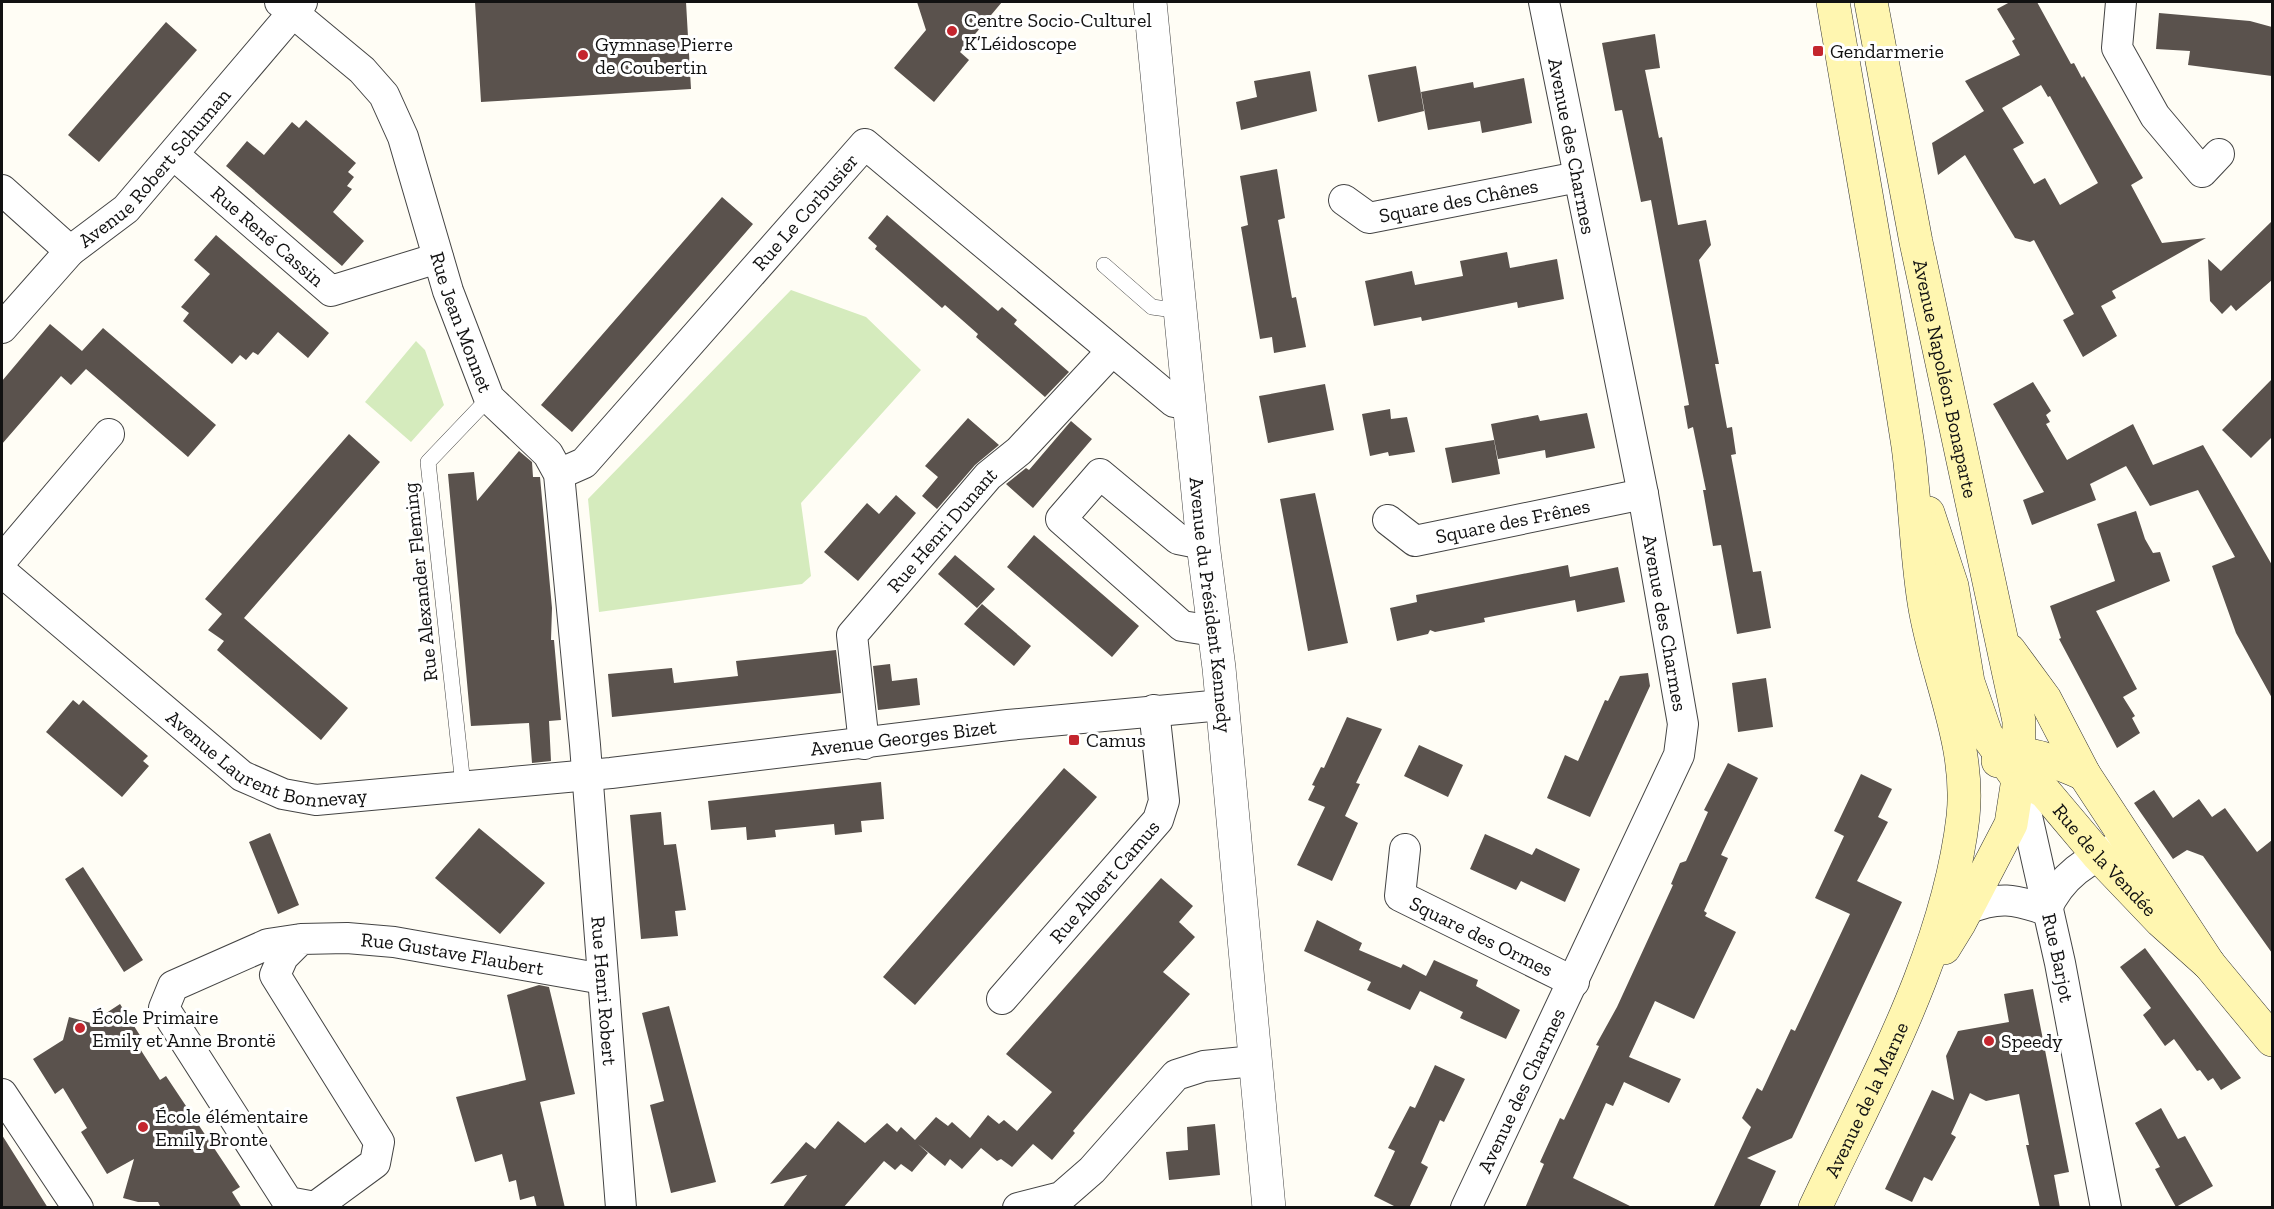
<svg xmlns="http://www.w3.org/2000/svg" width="2274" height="1209" viewBox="0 0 2274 1209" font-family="'Zilla Slab',serif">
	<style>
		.green { fill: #d5ebbd }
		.building { fill: #5a524d; fill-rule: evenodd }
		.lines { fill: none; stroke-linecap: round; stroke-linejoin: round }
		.service-casing { stroke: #444; stroke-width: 16 }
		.minor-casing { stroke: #444; stroke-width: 32 }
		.tertiary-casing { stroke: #444; stroke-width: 34 }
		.secondary-casing { stroke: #333; stroke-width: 34 }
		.service { stroke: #fff; stroke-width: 15 }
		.minor { stroke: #fff; stroke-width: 30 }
		.tertiary { stroke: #fff; stroke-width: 33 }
		.secondary { stroke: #fff6b0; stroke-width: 33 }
		.poi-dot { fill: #c4262e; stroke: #fff; stroke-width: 2 }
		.labels { text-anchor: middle; stroke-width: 6; stroke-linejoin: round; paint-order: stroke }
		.poi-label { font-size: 20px; fill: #111; stroke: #fff; text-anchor: start }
		.street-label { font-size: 20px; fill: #111; stroke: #fff }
	</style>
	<rect width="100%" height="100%" fill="#fffdf5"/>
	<path class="green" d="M791,290L866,317L921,370L801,503L811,576L802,584L599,612L588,499Z
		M416,341L425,350L444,405L411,442L365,402Z"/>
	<path class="building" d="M475,2H686L691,89L481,102Z
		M917,2H1002L960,52L969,60L934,102L894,68L926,30Z
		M2010,2H2037L2071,64L2074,63L2082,78L2084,76L2143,178L2131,185L2162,243L2206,238L2112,291L2116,298L2101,306L2117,336L2083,357L2063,320L2074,314L2034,240L2030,242L2015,238L1965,155L1938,175L1932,143L1984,111L1965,81L2020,55L2012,41L2015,39L1997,9ZM2041,85L2048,97L2050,96L2098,183L2060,205L2045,178L2034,184L2013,149L2024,143L2002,108Z
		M2159,13L2250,21L2272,27V76L2188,65L2190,51L2156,49Z
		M166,22L197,50L99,162L68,135Z
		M1655,34L1660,68L1645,70L1659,138L1662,137L1678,225L1706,220L1711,245L1699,260L1719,364H1715L1727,428L1732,427L1736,454L1731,455L1753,572L1761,571L1771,628L1737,634L1721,545L1713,546L1703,490H1706L1693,427L1688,429L1684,406L1689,405L1651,200L1641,202L1622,110L1615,111L1602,43Z
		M1416,66L1424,111L1378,122L1368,75Z
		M1310,71L1317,111L1241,130L1236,102L1257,97L1254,81Z
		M1524,78L1532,123L1482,133L1480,121L1428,130L1421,92L1473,82L1474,88Z
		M306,120L356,163L348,172L354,177L347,186L352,189L333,212L364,241L342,266L226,166L247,141L264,155L292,122L299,128Z
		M1277,169L1285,218L1278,220L1292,298L1296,297L1306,347L1274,353L1272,337L1260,339L1241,227L1248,225L1240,176Z
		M722,197L753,224L572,432L541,405Z
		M887,215L998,311L1002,307L1017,320L1014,324L1069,372L1045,397L976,337L978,334L945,305L942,308L875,249L877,246L868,238Z
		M2272,221V280L2236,311L2231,305L2222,314L2210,301L2208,259L2221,271Z
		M216,235L329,333L308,358L278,332L258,355L253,352L246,360L240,355L232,364L183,321L189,313L181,307L210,274L194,260Z
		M1507,252L1510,268L1557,259L1564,299L1518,308L1517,302L1422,321L1421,317L1374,326L1365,281L1412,271L1415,285L1463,276L1460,261Z
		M50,324L82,351L103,328L216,425L188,457L86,369L71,385L61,376L2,444V381Z
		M2272,379V437L2251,458L2222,430Z
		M2033,382L2051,411L2046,415L2050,422L2046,424L2067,460L2133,424L2153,465L2203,445L2272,565V698L2236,633L2212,566L2235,557L2198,490L2150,506L2126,466L2090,484L2096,500L2032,525L2023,500L2044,492L1993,404Z
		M1325,384L1334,430L1268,443L1259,396Z
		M1390,409L1391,419L1407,417L1415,452L1389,456L1388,452L1370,456L1362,414Z
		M1587,413L1595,448L1546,458L1545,450L1498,459L1491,424L1538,415L1540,421Z
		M968,418L999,445L975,465L937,509L922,496L938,477L925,466Z
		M1071,421L1092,439L1033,508L1006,484L1026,468L1029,470Z
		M349,434L380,462L244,618L348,708L321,740L217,650L224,641L208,630L222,614L205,599Z
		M1494,440L1500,474L1452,483L1445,448Z
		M519,451L532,462L533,477H540L552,608L551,640H554L561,720L549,721L551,761L532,763L529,723L471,726L448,474L474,472L477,501Z
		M1315,493L1348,643L1308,651L1280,499Z
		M896,495L916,513L858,581L824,552L867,503L879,514Z
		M2136,511L2145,539L2153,553L2160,552L2170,581L2096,611L2137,689L2123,697L2135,716L2132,718L2140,733L2117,748L2059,639L2061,638L2050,606L2115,581L2097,524Z
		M1034,535L1139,626L1112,657L1007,567Z
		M955,555L995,589L977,608L938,574Z
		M1568,565L1570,577L1618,567L1625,602L1577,612L1575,600L1484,618L1485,622L1435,632L1430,630L1428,634L1397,641L1390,608L1417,602L1416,595Z
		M982,604L1031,646L1014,666L964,624Z
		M836,650L841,693L612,717L608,674L672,668L674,683L738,676L736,661Z
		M890,664L892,681L917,678L920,705L878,710L873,666Z
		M1648,673L1650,686L1590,817L1547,798L1565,755L1578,761L1605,700L1608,701L1620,676Z
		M1766,678L1773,727L1738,732L1732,683Z
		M73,700L79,705L83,700L148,756L143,761L149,766L122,797L46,732Z
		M1347,717L1382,729L1356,783L1360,784L1345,816L1358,823L1332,881L1297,865L1325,807L1308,800L1315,786L1312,785L1321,767L1324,768Z
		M1419,745L1463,765L1448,797L1404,776Z
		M1728,763L1758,778L1721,855L1728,858L1704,911L1707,913L1705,916L1736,932L1694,1019L1655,1001L1629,1057L1681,1079L1669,1103L1624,1082L1613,1106L1606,1103L1573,1178L1634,1208H1525L1544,1164L1540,1162L1560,1118L1564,1120L1599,1046L1596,1045L1617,1007L1673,885L1671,884L1680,863L1686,861L1708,812L1704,810Z
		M1064,768L1097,797L915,1005L883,977Z
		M1861,774L1892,789L1878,817L1888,822L1857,881L1902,902L1792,1138L1747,1158L1776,1171L1759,1208H1713L1751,1127L1742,1118L1757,1088L1762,1091L1791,1029L1795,1031L1850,914L1815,898L1844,836L1834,831Z
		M881,782L884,819L861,821L862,832L835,835L834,824L775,830L776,837L747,840L746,827L711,830L708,801Z
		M2154,790L2173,818L2199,799L2212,817L2225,808L2257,852L2272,840V953L2203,856L2187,850L2173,859L2134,803Z
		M661,812L664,845L676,844L686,910L675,911L678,936L641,939L630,815Z
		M479,828L545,883L500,934L435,878Z
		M270,833L299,905L278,914L249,842Z
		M1485,834L1532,855L1536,848L1580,869L1565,902L1521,881L1516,890L1470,869Z
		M83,867L143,960L124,972L65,879Z
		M1161,878L1193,906L1179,922L1195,937L1163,972L1190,994L1073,1131L1075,1133L1052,1160L1033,1144L1012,1167L1001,1159L997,1161L981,1148L962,1169L950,1159L945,1166L918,1144L928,1153L912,1172L901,1164L895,1170L884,1161L843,1208H782L807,1175L770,1184L806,1142L815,1149L838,1121L865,1143L887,1123L897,1132L901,1127L915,1140L936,1117L948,1126L952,1122L970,1138L988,1115L999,1124L1004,1120L1017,1131L1052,1092L1006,1054Z
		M1317,920L1362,943L1359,950L1401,968L1403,964L1426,976L1434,960L1478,980L1476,986L1520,1010L1506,1039L1460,1018L1463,1012L1420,991L1410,1010L1367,990L1371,982L1304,951Z
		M2145,948L2176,990L2241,1078L2221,1090L2213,1078L2208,1081L2200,1070L2197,1071L2174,1039L2165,1046L2143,1015L2151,1008L2120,967Z
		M539,985L549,987L575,1094L540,1102L565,1208H537L534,1196L520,1200L516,1180L509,1182L502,1154L475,1162L456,1097L526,1080L507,995Z
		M2033,989L2069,1172L2054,1175L2060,1208H2040L2026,1145H2029L2019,1094L1986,1101L1970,1093L1951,1134L1956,1137L1932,1181L1924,1177L1912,1202L1885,1189L1932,1090L1954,1100L1946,1056L1958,1031L2009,1022L2004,994Z
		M120,1004L141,1037L135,1041L160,1080L166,1076L240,1187L232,1192L242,1208H161L158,1202H138L123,1198L134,1159L107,1174L81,1132L87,1128L63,1088L55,1094L33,1059L63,1040L69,1017L91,1023Z
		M669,1006L716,1182L671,1193L650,1105L664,1101L642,1013Z
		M1435,1065L1465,1079L1444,1122L1440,1120L1421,1163L1428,1167L1409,1208H1398L1374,1196L1395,1151L1388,1148L1410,1106L1415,1108Z
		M2161,1108L2178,1139L2185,1136L2213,1186L2176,1207L2155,1169L2160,1167L2135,1123Z
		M1215,1124L1220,1175L1169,1180L1166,1152L1188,1150L1187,1127Z
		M2,1135L48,1208H2Z"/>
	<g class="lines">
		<defs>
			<path id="service" d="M1104,265L1152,307L1181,311
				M463,785L428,462L489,398"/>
			<g id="minor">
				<path id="s1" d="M280,2L362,70L384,95L403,137L448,291L489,398L548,454L559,474L585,745L621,1208"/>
				<path d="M2121,2L2117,48L2155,116L2202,172L2219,154"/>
				<path id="s2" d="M174,155L331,291L438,258"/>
				<path d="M2,190L70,251"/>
				<path id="s3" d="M1344,200L1369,218L1578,177"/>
				<path id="s4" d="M2,328L70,251L126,209L302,2"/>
				<path id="s5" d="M559,474L584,463L865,144L1174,402L1189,403"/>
				<path id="s6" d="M1388,520L1415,541L1643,494"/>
				<path d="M1203,544L1178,539L1100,474L1061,519L1182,626L1214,631"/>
				<path d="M2,560L109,434"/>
				<path id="s7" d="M2,572L242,776L283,794L316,800L611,773L1008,725L1222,705"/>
				<path id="s8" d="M864,744L852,635L988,476L1019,451L1112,351"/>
				<path id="s9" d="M2020,785L2060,963L2106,1208"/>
				<path id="s10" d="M1405,849L1400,896L1574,982"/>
				<path d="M1967,909C1999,896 2014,899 2046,910C2061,876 2087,859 2121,846"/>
				<path id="s11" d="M301,939L283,957L275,975L379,1142L375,1163L315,1207L288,1202L164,1008L173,986L268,944L301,939L347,938L394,942L603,979"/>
				<path id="s12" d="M1002,999L1158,820L1164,801L1154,710"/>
				<path d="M2,1094L78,1208"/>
				<path d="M1018,1208L1061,1197L1092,1170L1176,1075L1204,1066L1254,1061"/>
				<path id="s13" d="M1466,1208L1679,755L1683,724L1643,494L1544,2"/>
			</g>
			<g id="tertiary">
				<path id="s14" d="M1150,2L1203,544L1219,668L1269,1208"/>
			</g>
			<g id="secondary">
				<path id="s15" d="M1871,2L1916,242L2019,721L2018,779L2011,824L1960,922L1944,948"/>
				<path id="s16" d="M1928,513L1952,586L1968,682L1986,734L2018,779L2044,791L2098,855L2161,921L2209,964"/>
				<path d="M2009,650L2045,699L2084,774L2209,964L2272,1040"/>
				<path d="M1998,761C2024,745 2059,764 2084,774"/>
				<path id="s17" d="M1815,1208C1873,1083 1947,955 1963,817C1971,743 1935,674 1924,602C1916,551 1915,498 1908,446C1885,298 1858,150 1833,2"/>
			</g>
		</defs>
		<use href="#service" class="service-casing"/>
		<use href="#minor" class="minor-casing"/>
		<use href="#tertiary" class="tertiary-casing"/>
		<use href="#secondary" class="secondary-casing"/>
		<use href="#service" class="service"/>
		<use href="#minor" class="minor"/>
		<use href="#tertiary" class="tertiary"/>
		<use href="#secondary" class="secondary"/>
	</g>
	<g class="poi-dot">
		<circle cx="952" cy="31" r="6"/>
		<rect x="1812" y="45" width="12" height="12" rx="3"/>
		<circle cx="583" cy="55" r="6"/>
		<rect x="1068" y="734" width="12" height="12" rx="3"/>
		<circle cx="80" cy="1028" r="6"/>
		<circle cx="1989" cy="1041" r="6"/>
		<circle cx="143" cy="1127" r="6"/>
	</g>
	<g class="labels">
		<g class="poi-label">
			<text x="964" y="27">Centre Socio-Culturel<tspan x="964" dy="23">K’Léidoscope</tspan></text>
			<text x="595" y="51">Gymnase Pierre<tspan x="595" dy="23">de Coubertin</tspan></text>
			<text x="1830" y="58">Gendarmerie</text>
			<text x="1086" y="747">Camus</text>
			<text x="92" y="1024">École Primaire<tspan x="92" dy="23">Emily et Anne Brontë</tspan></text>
			<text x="2001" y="1048">Speedy</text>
			<text x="155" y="1123">École élémentaire<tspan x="155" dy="23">Emily Bronte</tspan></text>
		</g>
		<g class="street-label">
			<text transform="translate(1572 146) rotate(79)" y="7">Avenue des Charmes</text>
			<text dy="7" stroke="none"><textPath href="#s4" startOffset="222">Avenue Robert Schuman</textPath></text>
			<text dy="7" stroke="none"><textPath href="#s3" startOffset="122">Square des Chênes</textPath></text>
			<text dy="7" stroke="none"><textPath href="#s5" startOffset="362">Rue Le Corbusier</textPath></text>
			<text dy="7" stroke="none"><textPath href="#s2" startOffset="124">Rue René Cassin</textPath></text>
			<text dy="7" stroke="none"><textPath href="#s1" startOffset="380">Rue Jean Monnet</textPath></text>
			<text dy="7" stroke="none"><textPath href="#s15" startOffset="384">Avenue Napoléon Bonaparte</textPath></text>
			<text dy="7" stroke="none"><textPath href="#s6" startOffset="134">Square des Frênes</textPath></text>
			<text dy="7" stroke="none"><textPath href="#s8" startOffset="248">Rue Henri Dunant</textPath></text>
			<text transform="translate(420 582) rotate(-96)" y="7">Rue Alexander Fleming</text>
			<text dy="7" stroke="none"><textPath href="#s14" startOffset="606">Avenue du Président Kennedy</textPath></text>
			<text transform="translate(1665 623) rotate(80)" y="7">Avenue des Charmes</text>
			<text dy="7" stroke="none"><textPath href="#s7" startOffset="984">Avenue Georges Bizet</textPath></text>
			<text dy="7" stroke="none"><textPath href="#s7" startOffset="332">Avenue Laurent Bonnevay</textPath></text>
			<text dy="7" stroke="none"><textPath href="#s16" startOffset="405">Rue de la Vendée</textPath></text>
			<text dy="7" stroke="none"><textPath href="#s12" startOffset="156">Rue Albert Camus</textPath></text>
			<text dy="7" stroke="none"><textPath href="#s10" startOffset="138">Square des Ormes</textPath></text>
			<text dy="7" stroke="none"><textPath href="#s11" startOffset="909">Rue Gustave Flaubert</textPath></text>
			<text dy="7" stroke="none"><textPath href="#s9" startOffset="177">Rue Barjot</textPath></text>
			<text dy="7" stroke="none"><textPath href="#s1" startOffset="1084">Rue Henri Robert</textPath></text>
			<text dy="7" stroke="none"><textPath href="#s13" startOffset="130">Avenue des Charmes</textPath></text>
			<text dy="7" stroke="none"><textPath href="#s17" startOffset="120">Avenue de la Marne</textPath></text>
		</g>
	</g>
	<rect width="2274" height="1209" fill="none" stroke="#111111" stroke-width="6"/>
</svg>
